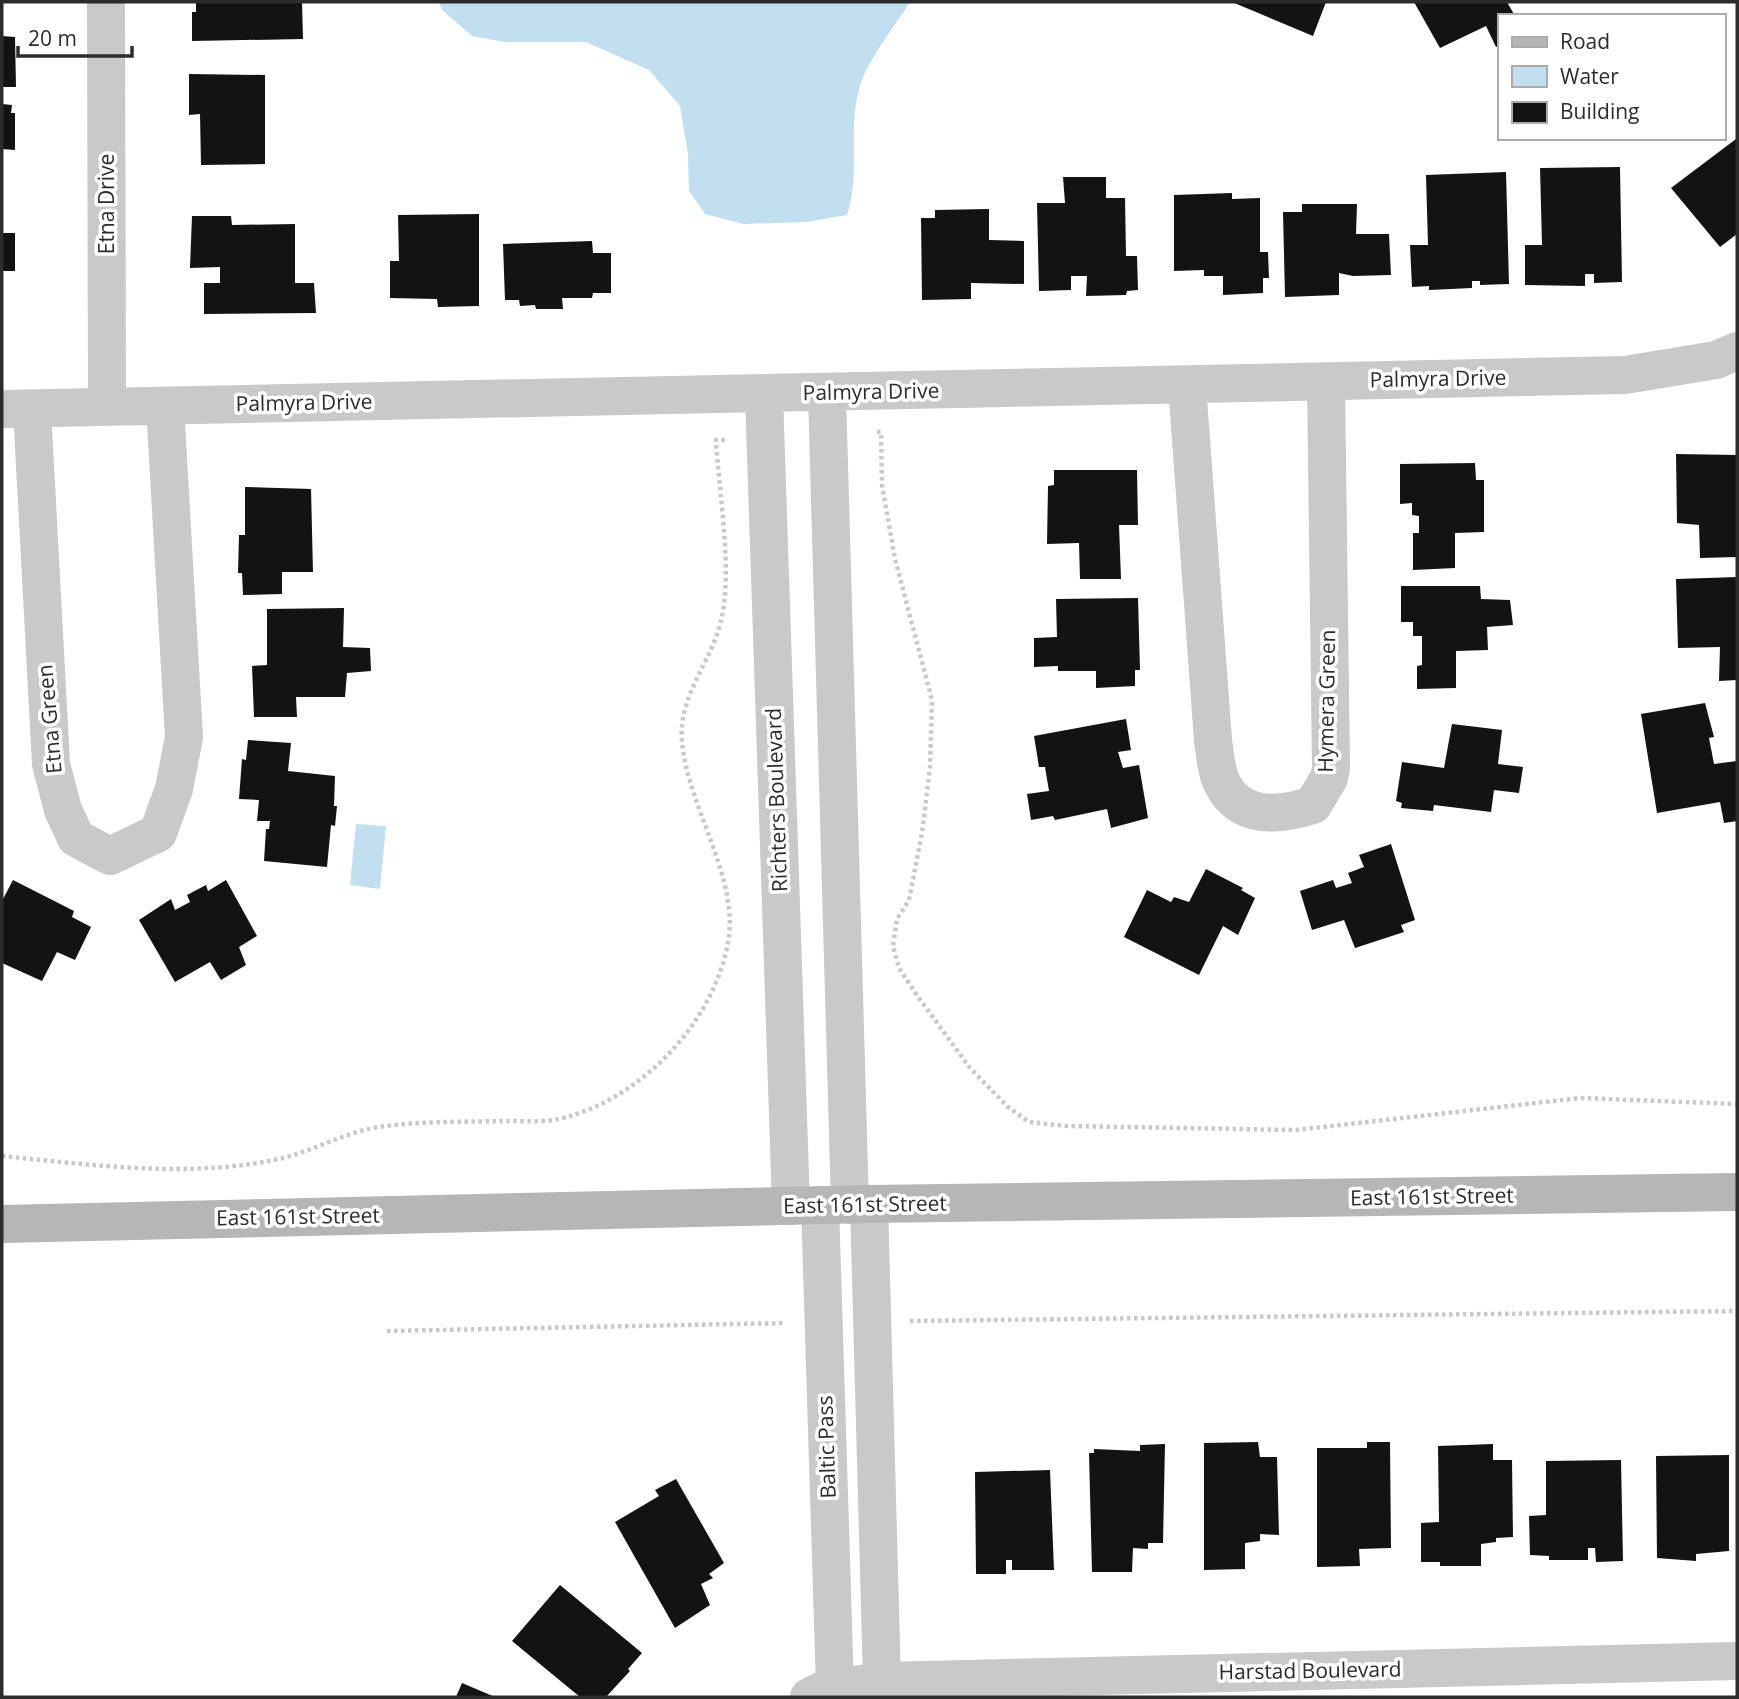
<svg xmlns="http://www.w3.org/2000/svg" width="1739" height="1699" viewBox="0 0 1739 1699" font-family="'Open Sans',sans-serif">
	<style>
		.water { fill: #c1dfee }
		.building { fill: #131313 }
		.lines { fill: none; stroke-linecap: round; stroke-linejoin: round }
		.path { stroke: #c9c9c9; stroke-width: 4.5; stroke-dasharray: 3.5 3.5; stroke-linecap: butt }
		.street { stroke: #c9c9c9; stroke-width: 38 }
		.secondary { stroke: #b6b6b6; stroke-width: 38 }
		.labels { text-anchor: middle; stroke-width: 7; stroke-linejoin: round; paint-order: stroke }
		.street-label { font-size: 21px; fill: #2c2c2c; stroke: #fff }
	</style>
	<rect width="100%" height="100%" fill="#fff"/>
	<path class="water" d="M439,2H910C895,26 868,59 860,86C847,128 861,174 847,215L807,222L743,224L705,214L689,191L688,154L680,106L649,70L586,42H505L472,36L442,10Z
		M356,824L386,826L380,889L350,885Z"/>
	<path class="building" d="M196,2H302L303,39L192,41V12H196Z
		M1232,2H1326L1313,36Z
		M1414,2H1507L1515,16H1499V46L1496,47L1486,26L1440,48Z
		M2,36L15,37L16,87H2Z
		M189,74L265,75V164L201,165L200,114L189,115Z
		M2,104L12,105L11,113H15V150L2,149Z
		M1736,139L1737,234L1720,247L1671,188Z
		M1620,167L1622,282L1594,283V274H1585V286L1525,285V245H1542L1540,168Z
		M1506,172L1509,284L1480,285V281H1472V288L1429,290V286L1412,287L1410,245H1428L1426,175Z
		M1063,177H1106V198H1125L1126,256H1137L1138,290L1127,291L1126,295L1086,296L1087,276H1071V290L1039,291L1037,203H1065Z
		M1232,193V199L1260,198V252H1268L1269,278H1263V293L1223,295V276H1204V270L1174,271V195Z
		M1302,204H1357L1356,234H1389L1391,275L1353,276L1339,273V295L1285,297L1283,212H1302Z
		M989,209V240L1024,241V284L971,283V299L922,300L921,218H935V210Z
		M479,214V306L438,307L437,299L390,298V261H399L398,215Z
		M192,216H231L232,225L295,224V283H314L316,313L204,314V283H220V267L190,268Z
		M2,233H15V271H2Z
		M592,241L593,253H611V293H593L592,298H562L563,309H536L535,305L520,306L519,300H505L503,244Z
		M1676,454L1737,455V557L1700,558L1699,525L1677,523Z
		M1475,463L1476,480H1484V532L1455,533V568L1413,570V533H1419V516L1412,515V503L1400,504V464Z
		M1054,470H1137L1138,525H1119L1121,579H1080L1079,543L1047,544L1048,486L1054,485Z
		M245,487L311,489L313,572H282V594L243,595L242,573H238L239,535H245Z
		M1737,577V680L1719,681L1720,647L1678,648L1676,579Z
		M1401,586H1480L1481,599L1510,600L1513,625L1487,627L1488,650L1456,651V688L1417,689V666L1422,665V636H1413V622H1401Z
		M1138,598L1140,670H1135V686L1096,688V671H1058V666L1034,667V638L1057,637L1056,599Z
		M344,608L343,647L370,648L371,671L347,673L345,697H296L297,717H254L252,666L267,665V609Z
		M1705,703L1714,737L1709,738L1714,764L1737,761V821L1724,823L1720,802L1657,813L1641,714Z
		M1126,719L1131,750L1118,752L1123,768L1139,765L1148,818L1111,828L1107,809L1055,820L1053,816L1031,820L1027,794L1049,791L1045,767H1039L1034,736Z
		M1452,724L1502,730L1498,764L1523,767L1519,793L1494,790L1491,812L1434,805L1433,811L1401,808L1402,803L1396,801L1402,762L1444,768Z
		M248,740L291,743L288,771L335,776L334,806H337L335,826L331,825L327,867L264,861L266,829H269L270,821H257L259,800L239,799L242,759L246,760Z
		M1391,844L1415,920L1401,925L1404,932L1355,948L1344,920L1312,930L1300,891L1333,880L1336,888L1352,883L1348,873L1364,867L1359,855Z
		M1206,869L1243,888L1241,890L1255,898L1238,935L1223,926L1199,975L1124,937L1147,890L1171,902L1174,897L1189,902Z
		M13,880L74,911L72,917L91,927L75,960L57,952L42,981L2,963V901Z
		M226,880L257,936L239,947L246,965L221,980L210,962L175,982L139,920L171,899L175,910L190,902L187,895L206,885L208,891Z
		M1258,1442L1260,1457H1277L1279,1535L1260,1534V1541L1245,1543V1569L1204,1570V1443Z
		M1367,1442H1390L1391,1548L1359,1549L1360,1566L1317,1567V1448H1367Z
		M1165,1444L1163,1543H1148V1549L1133,1548L1132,1572H1092L1089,1453H1094V1449L1140,1451V1445Z
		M1493,1444V1460H1512L1513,1537L1496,1538V1542L1481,1544V1566H1440V1562H1421V1523L1439,1522L1438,1446Z
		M1729,1455V1551L1696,1554V1561L1657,1558L1656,1456Z
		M1621,1460L1623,1561L1596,1562L1595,1548H1588V1560H1549V1556L1530,1555L1529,1516L1546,1515V1461Z
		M1050,1470L1054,1570H1012V1560H1006V1574H976L975,1472Z
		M676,1479L724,1563L709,1574L713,1578L701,1584L710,1605L675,1628L615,1522L659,1496L655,1490Z
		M560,1585L642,1653L628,1669L630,1671L606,1697H580L512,1641Z
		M462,1683L495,1697H456Z"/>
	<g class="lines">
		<path class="path" d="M877,432H881L882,485L895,559L932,700L930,767L922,833L909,900L897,919L893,946L899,968L916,994L970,1068L1008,1107L1029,1122L1067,1126L1296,1130L1580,1098L1737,1104
			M2,1156C94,1165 191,1179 283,1158C315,1150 346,1132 379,1127C421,1121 464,1122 506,1121C521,1121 539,1122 553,1120C636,1105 713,1025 728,943C740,878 687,806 682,741C678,696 711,663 721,621C733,571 719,493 716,440H728
			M910,1321L1737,1311
			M387,1331L785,1323"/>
		<path class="street" d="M106,2L107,406
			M1187,385L1213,740C1215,754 1216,771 1222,783C1240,820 1279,816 1313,805L1329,778L1331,768L1326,382
			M827,394L850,1205
			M764,395L791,1206
			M2,409L1625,375L1716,360L1737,351
			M32,409L51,764L63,810L76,838L110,856L158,833L174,789L184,737L165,406
			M869,1204L882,1681
			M820,1205L835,1688
			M809,1697L825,1689L882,1681L1737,1661"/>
		<path class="secondary" d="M2,1224L869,1204L1737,1192"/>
	</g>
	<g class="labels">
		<g class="street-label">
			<text transform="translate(107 204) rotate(-90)" y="7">Etna Drive</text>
			<text transform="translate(1438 379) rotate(-1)" y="7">Palmyra Drive</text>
			<text transform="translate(871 392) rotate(-1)" y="7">Palmyra Drive</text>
			<text transform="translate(304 403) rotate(-1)" y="7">Palmyra Drive</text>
			<text transform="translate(1327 701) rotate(-89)" y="7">Hymera Green</text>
			<text transform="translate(50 719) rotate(-95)" y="7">Etna Green</text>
			<text transform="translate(777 800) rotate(-92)" y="7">Richters Boulevard</text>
			<text transform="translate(1432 1197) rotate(-1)" y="7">East 161st Street</text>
			<text transform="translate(865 1205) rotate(-1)" y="7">East 161st Street</text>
			<text transform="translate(298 1217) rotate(-1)" y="7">East 161st Street</text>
			<text transform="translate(827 1447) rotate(-92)" y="7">Baltic Pass</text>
			<text transform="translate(1310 1671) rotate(-1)" y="7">Harstad Boulevard</text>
		</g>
	</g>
	<rect width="1739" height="1699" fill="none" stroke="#2c2c2c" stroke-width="7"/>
	<rect x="1498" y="14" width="228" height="126" fill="#ffffff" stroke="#ababab" stroke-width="2"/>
	<rect x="1512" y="37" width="35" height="10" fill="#b6b6b6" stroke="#ababab" stroke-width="2"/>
	<text x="1560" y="49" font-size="21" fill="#2c2c2c">Road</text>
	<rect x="1512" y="66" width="35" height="21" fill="#c1dfee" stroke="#ababab" stroke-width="2"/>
	<text x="1560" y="84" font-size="21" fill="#2c2c2c">Water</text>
	<rect x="1512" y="102" width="35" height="21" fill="#131313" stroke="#ababab" stroke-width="2"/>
	<text x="1560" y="119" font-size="21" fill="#2c2c2c">Building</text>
	<path d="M18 46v10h114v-10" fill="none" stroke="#2c2c2c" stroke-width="3.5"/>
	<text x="28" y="46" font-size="21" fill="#2c2c2c" stroke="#ffffff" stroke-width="5" paint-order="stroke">20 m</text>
</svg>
